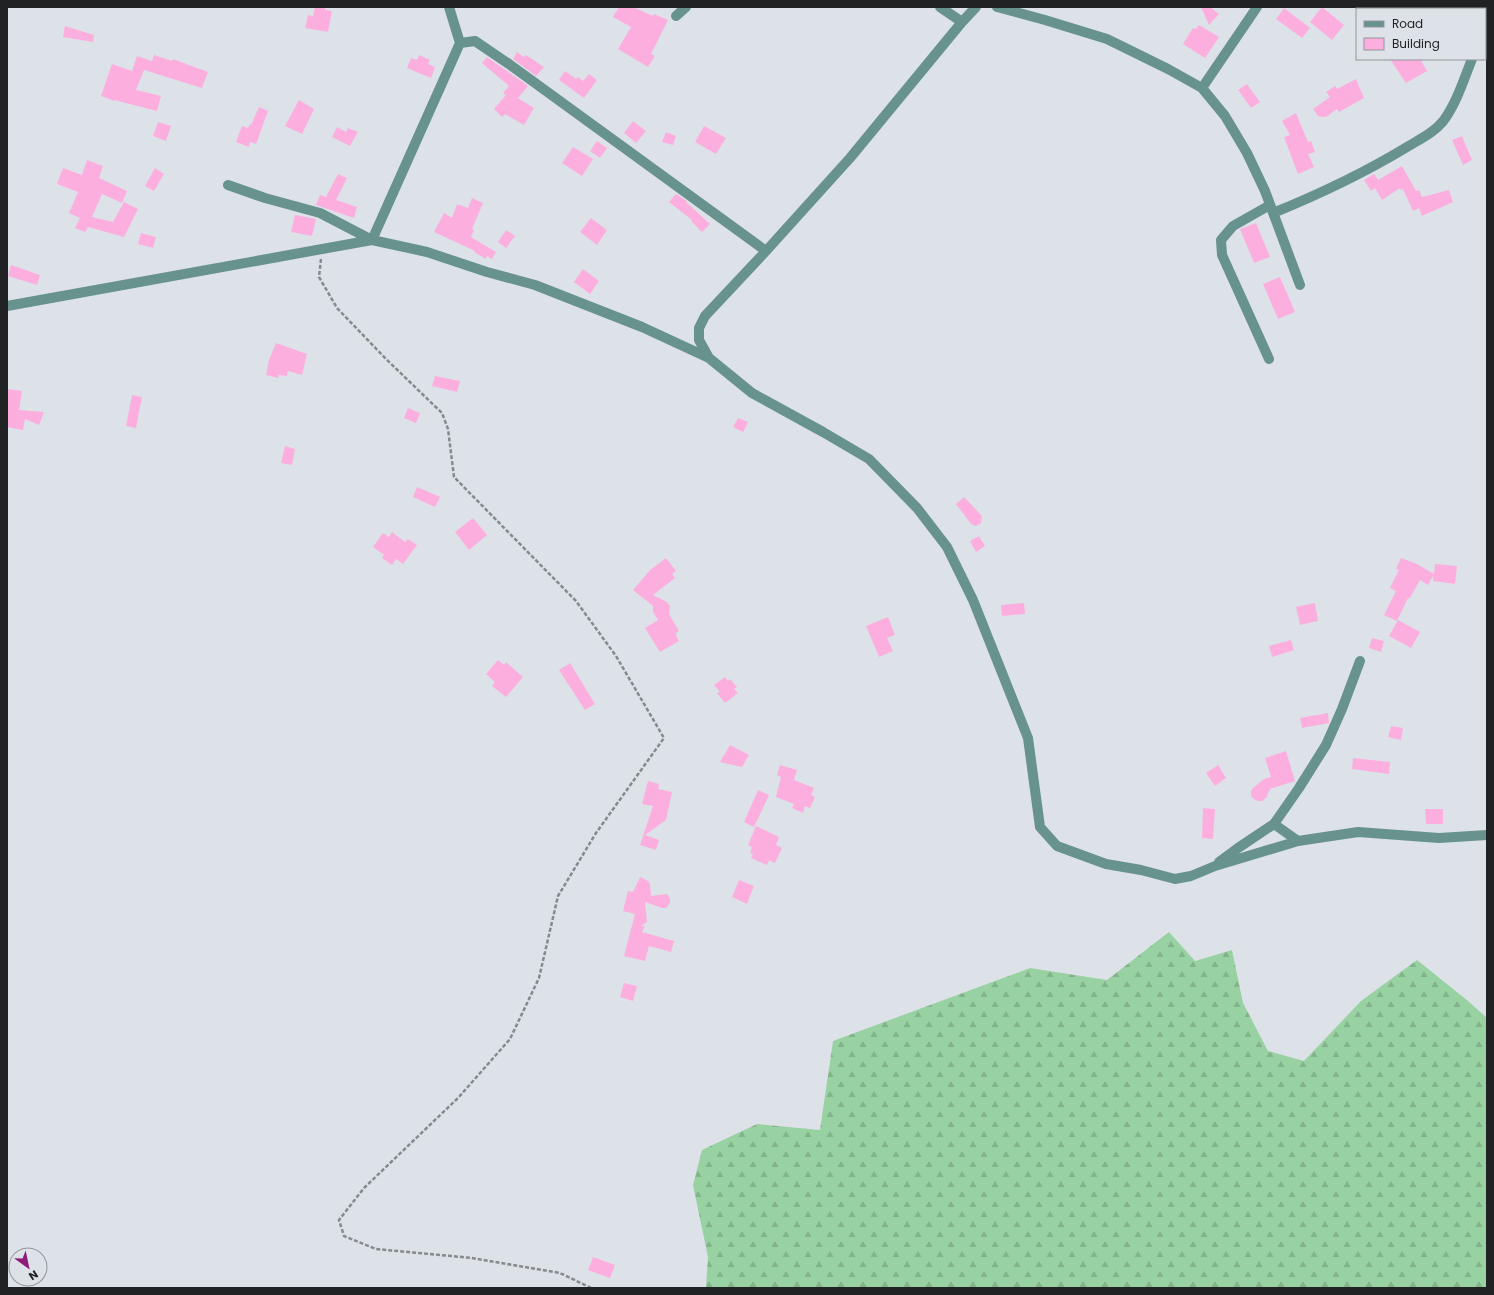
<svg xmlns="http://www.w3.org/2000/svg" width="1494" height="1295" viewBox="0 0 1494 1295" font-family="Poppins,sans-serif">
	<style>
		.forest { fill: url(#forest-firs) }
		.building { fill: #fcafdf }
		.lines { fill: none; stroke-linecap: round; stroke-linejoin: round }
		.path { stroke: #868a8e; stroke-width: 2.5; stroke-dasharray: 4 2; stroke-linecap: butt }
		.minor { stroke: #67928d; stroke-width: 10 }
	</style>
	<defs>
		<pattern id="forest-firs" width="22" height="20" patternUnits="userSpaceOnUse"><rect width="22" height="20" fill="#98d1a2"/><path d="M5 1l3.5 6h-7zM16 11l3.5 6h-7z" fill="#83b38b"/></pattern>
	</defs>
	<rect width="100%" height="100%" fill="#dde2e9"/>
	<path class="forest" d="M1169,932L1195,961L1232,950L1243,1003L1268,1051L1304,1061L1361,1001L1417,960L1468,1001L1487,1018V1288H706L708,1257L693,1185L702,1150L757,1124L820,1130L833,1041L1030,968L1107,980Z"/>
	<path class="building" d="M315,7H325V10L332,11L328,32L305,28L308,15L313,16Z
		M619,7H633L653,16L654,14L668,20L651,54L655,56L648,67L618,49L631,27L613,17Z
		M1201,7H1210L1219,14L1209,25Z
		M1322,7L1344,25L1332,40L1310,22Z
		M1284,8L1310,28L1302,38L1276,19Z
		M1199,25L1219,37L1205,58L1183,44L1193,28L1196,29Z
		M65,26L94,35L93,42L63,37Z
		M517,52L524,57L526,55L544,67L536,76L513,59Z
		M154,55L172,61L173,59L208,72L202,88L144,70L136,90L161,96L157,111L114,100V101L101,96L112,64L132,71L137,56L152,61Z
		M419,55L430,60L428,64L435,67L431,78L407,68L411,58L417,60Z
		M487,57L528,86L518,98L534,108L524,125L505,114L502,117L494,109L506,95L503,93L509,86L482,63Z
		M1390,59H1420L1427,71L1406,83Z
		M565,71L576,79L578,77L583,81L589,74L597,80L584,98L559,80Z
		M1356,79L1364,98L1339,112L1337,109L1326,117H1322L1318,116L1313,109L1330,97L1326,92L1335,86L1337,89Z
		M1247,84L1260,102L1251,108L1238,90Z
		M299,100L314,109L302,134L285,126Z
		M259,107L268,111L256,144L250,142L249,147L236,142L242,126L248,128L250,124L251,125Z
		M1296,113L1308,142L1311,141L1315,152L1308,154L1314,167L1298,174L1284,137L1290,135L1282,121Z
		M633,121L646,131L636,143L624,133Z
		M158,122L171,126L166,141L153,136Z
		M704,126L726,138L716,154L695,142Z
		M337,127L346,132L348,128L358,132L350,146L332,137Z
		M666,132L676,136L673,145L662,142Z
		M1462,136L1472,160L1463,165L1452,140Z
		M597,141L607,148L600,158L590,151Z
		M573,147L593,159L582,176L562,163Z
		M87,160L103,166L99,178L127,191L122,203L102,194L92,217L113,222L124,202L138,209L124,237L88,227L85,232L75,228L80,218L69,213L78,192L57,184L63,168L82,175Z
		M1402,166L1416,191L1419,190L1422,197L1449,190L1453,202L1422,216L1419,208L1413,211L1403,189L1401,190L1400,188L1382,200L1375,188L1371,191L1364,180L1374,174L1378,180Z
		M155,168L164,174L154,191L145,186Z
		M338,174L347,178L336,200L357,207L354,218L316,205L320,195L326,197Z
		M676,194L687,201L686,202L710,224L702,232L691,221L692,220L669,202Z
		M472,198L483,203L472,229L474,230L471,237L496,252L492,259L487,256L486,259L474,252L475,251L434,232L444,213L452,218L457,204L468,208Z
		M295,215L316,219L312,236L291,232Z
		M591,218L607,230L597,245L580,232Z
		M1256,223L1270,257L1254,263L1240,229Z
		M506,230L515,236L506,248L498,242Z
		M141,233L156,237L153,248L138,244Z
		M11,265L40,275L37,285L8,276Z
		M583,269L599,281L590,294L574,282Z
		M1280,277L1295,312L1278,319L1263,284Z
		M276,343L307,354L302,375L288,371L287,376L279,375L278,378L266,375L269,360Z
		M435,376L460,381L457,392L432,386Z
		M7,389L22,391L19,410L44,412L39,425L25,419L23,430L7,427Z
		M132,395L142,397L136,428L126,426Z
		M408,408L420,413L416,423L404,418Z
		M738,418L748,422L743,432L733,427Z
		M285,446L295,449L292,465L281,463Z
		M417,487L440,497L435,507L413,497Z
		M964,497L982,516L981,523L976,526L971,524L956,504Z
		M473,518L487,535L469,550L455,532Z
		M392,532L405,542L408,539L417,545L403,564L396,559L392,565L382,558L384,555L373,547L383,533L389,537Z
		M979,536L985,546L976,552L970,541Z
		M666,558L676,571L672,574L675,578L653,595L667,602L670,606L669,614L679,631L676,633V635L679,641L660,652L645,628L658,620L653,612V606L633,590L650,570Z
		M1401,558L1417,564L1434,574L1435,564L1457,566L1455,584L1433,581V576L1428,585L1420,580L1410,598H1408L1397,621L1384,615L1396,591L1390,588L1399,570L1396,569Z
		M1024,603L1025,614L1002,616L1001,605Z
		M1315,603L1318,621L1300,625L1296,607Z
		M888,617L895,635L887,638L893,651L879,657L866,626Z
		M1398,620L1420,632L1411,648L1389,636Z
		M1372,638L1384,641L1381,652L1369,648Z
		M1291,640L1294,650L1272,657L1269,646Z
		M498,660L504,665L506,662L523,677L506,697L492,686L495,682L486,674Z
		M570,663L595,704L585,710L559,670Z
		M725,677L728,681L730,679L737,687L734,689L738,693L725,703L717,693L720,692L714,685Z
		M1328,713L1329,723L1302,728L1300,718Z
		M1391,726L1403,728L1401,740L1388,737Z
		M730,745L749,755L742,767L720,762Z
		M1286,751L1295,781L1270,789L1266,798L1262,801H1258L1254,799L1251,796V791L1253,788L1264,779L1271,777L1265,758Z
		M1353,758L1390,762L1389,774L1352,769Z
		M780,765L797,770L794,780L814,788L811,795L815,797L810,808L805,806L803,813L792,808L794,804L776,797L781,777L777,775Z
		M1218,765L1226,778L1215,786L1206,773Z
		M648,781L659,784L658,789L672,792L666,820L645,835L659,840L656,850L640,845L653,806L642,804Z
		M758,790L769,795L754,827L744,822Z
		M1203,808L1215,809L1213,839L1202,838Z
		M1425,809H1443V824H1426Z
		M756,826L779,837L776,845L782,848L775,863L769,860L767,865L751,858L753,854L750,853L752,847L748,845Z
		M640,877L648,881L650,884L651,896L667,894L670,899V903L666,908H662L645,902L647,922L641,926H645L642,932L674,941L671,952L649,946L645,961L624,956L635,914L623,911L628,891L633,892Z
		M739,880L754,886L747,904L732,897Z
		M624,983L637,986L633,1001L620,997Z
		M593,1257L615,1265L610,1278L588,1270Z"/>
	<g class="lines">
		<path class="path" d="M321,259L319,277L337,308L386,359L442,413L448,429L454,477L576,601L616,656L664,738L596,833L558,896L539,978L510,1039L458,1098L364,1188L339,1220L344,1236L376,1249L472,1258L560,1273L591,1288"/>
		<path class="minor" d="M940,7L962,22L976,7
			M997,7L1045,20L1107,39L1168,69L1202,88L1225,116L1247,153L1265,191L1300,285
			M676,16L686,7
			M962,22L850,158L766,251L705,316L699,328V340L709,358L752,393L823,432L869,459L917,508L947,547L973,600L1028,738L1040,827L1057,846L1106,864L1141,870L1175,879L1191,876L1215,866L1298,841L1358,832L1439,838L1487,835
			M1485,30L1487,25
			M460,43L475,41L509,64L766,251
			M1202,88L1257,7
			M228,185L265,198L320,213L372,240L427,252L487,272L535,285L642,327L709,358
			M1273,213C1320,194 1364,173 1407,147C1420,139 1435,132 1444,120C1457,102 1464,79 1472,59
			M7,306L372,240L460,43L449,7
			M1269,359L1222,255L1221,240L1233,226L1270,205
			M1274,824L1298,841
			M1219,862L1238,848L1274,824L1299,788L1326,745L1342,709L1360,661"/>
	</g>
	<rect width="1494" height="1295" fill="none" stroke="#202224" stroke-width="16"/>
	<rect x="1356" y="8" width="130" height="52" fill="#dde2e9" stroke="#91959a"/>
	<rect x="1364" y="21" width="20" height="6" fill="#67928d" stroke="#91959a"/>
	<text x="1392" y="28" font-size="12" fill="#202224">Road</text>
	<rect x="1364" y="38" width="20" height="12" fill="#fcafdf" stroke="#91959a"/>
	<text x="1392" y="48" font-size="12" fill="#202224">Building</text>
	<g transform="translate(28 1267) rotate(147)"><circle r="19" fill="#dde2e9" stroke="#91959a"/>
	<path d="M0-3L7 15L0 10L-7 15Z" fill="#901b7a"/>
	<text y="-6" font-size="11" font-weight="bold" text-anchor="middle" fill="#202224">N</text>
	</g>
</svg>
